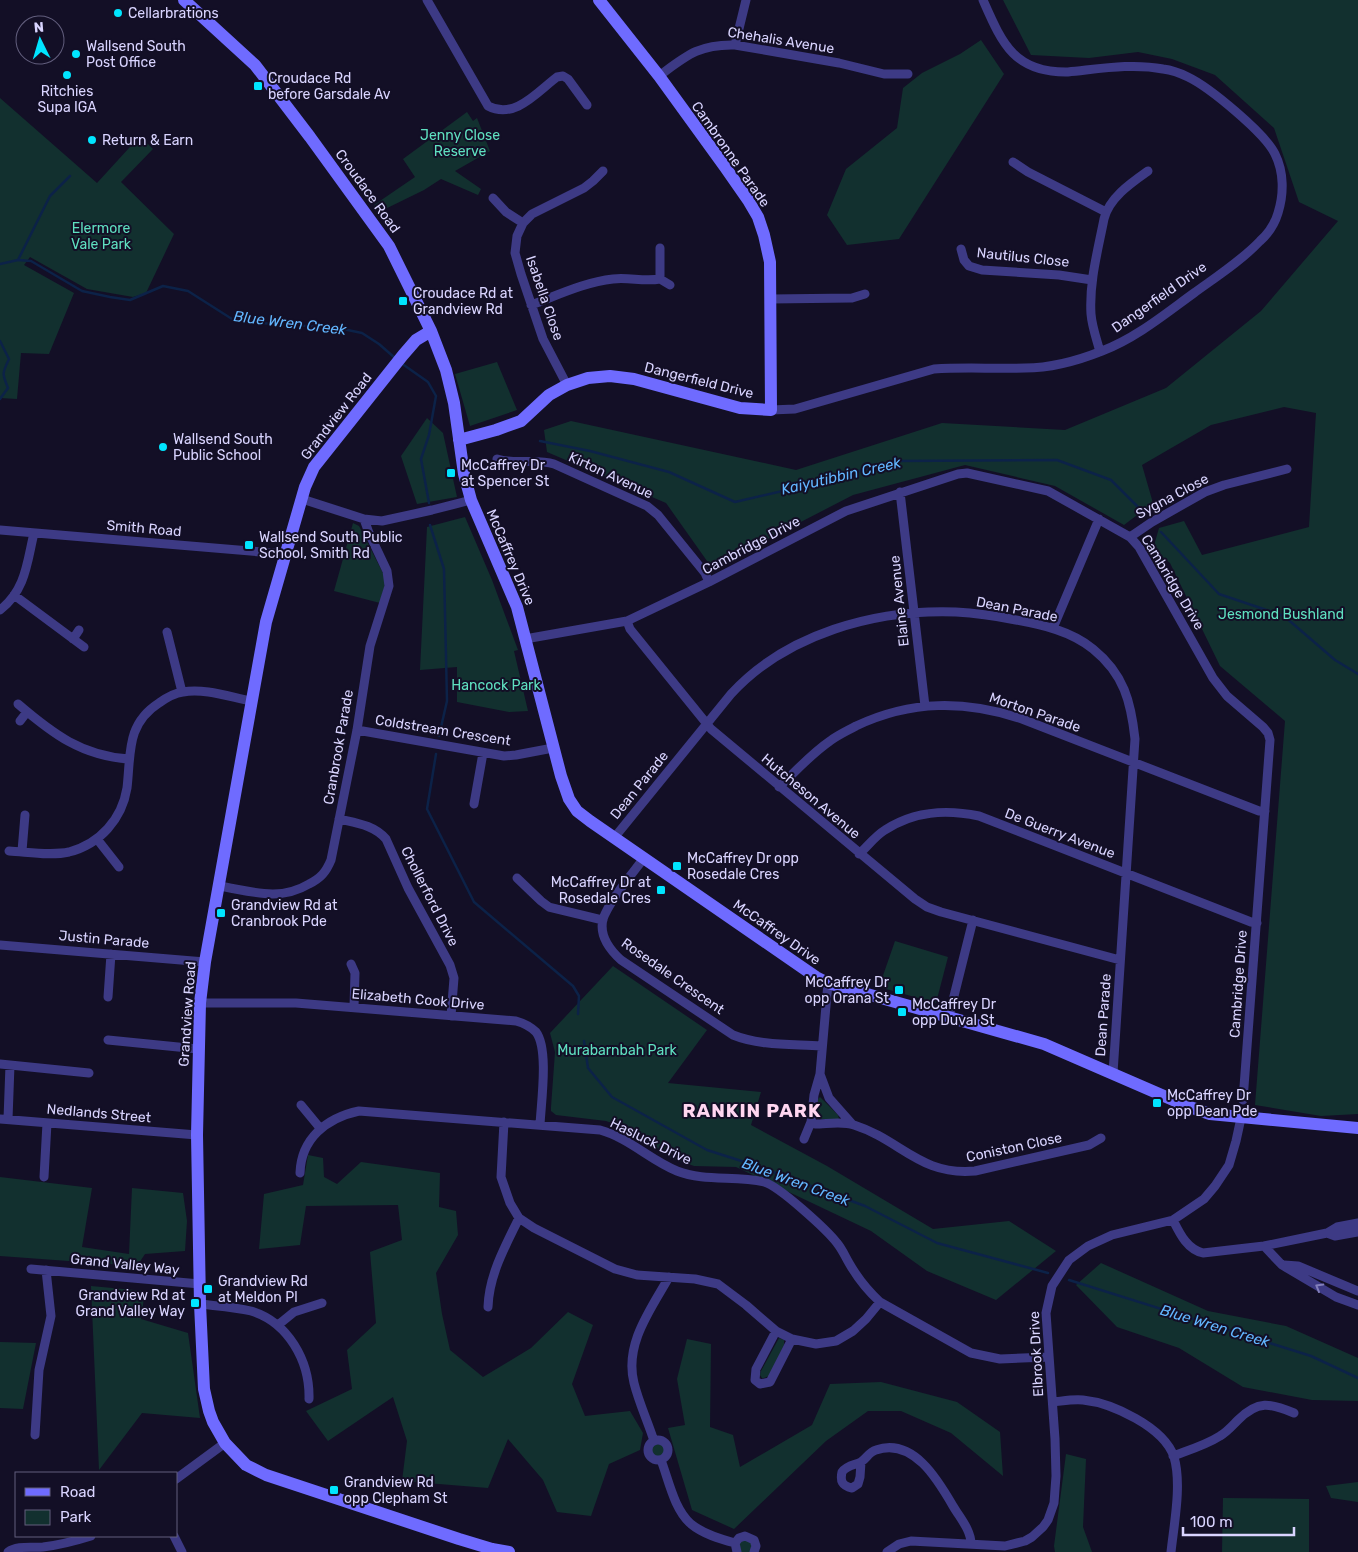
<svg xmlns="http://www.w3.org/2000/svg" width="1358" height="1552" viewBox="0 0 1358 1552" font-family="Rubik,sans-serif">
	<style>
		.green { fill: #12302f }
		.lines { fill: none; stroke-linecap: round; stroke-linejoin: round }
		.stream { stroke: #0c2248; stroke-width: 2.5 }
		.street { stroke: #3d3a85; stroke-width: 9 }
		.secondary { stroke: #6f6bff; stroke-width: 12 }
		.oneway { stroke: #837fbc }
		.poi-dot { fill: #00e5ff; stroke: #130f26; stroke-width: 2 }
		.labels { text-anchor: middle; stroke-width: 4; stroke-linejoin: round; paint-order: stroke }
		.poi-label { font-size: 14px; fill: #d9d4ff; stroke: #130f26; text-anchor: start }
		.street-label { font-size: 14px; fill: #d9d4ff; stroke: #130f26 }
		.park-label { font-size: 14px; fill: #5fe0c0; stroke: #130f26 }
		.water-label { font-size: 15px; font-style: italic; fill: #62b6ff; stroke: #130f26 }
		.district-label { font-size: 19px; font-weight: bold; letter-spacing: 1px; fill: #ffd6f0; stroke: #130f26 }
	</style>
	<rect width="100%" height="100%" fill="#130f26"/>
	<path class="green" d="M1003,0H1358V1114L1321,1116L1255,1105L1285,721L1220,666L1170,563L1153,549L1159,528L1184,521L1202,555L1309,527L1316,413L1284,407L1211,425L1142,465L1153,503L1124,525L1055,486L965,465L853,495L712,568L666,503L547,452L544,430L571,421L796,470L942,423L1065,430L1166,388L1261,311L1338,221L1299,202L1274,128L1215,75L1172,59L1138,52L1089,58L1031,55Z
		M981,40L1004,74L899,239L847,245L827,215L846,169L897,128L903,88L922,73L960,54Z
		M0,98L97,183L140,136L153,149L121,182L174,234L146,293L133,297L87,289L30,257L24,265L74,293L49,354L21,353L17,399L0,398Z
		M467,112L473,121L477,118L490,151L455,171L481,189L478,195L441,179L424,190L379,212L374,205L415,177L403,159Z
		M497,362L517,410L470,426L455,374Z
		M427,418L443,433L457,497L417,504L401,456Z
		M465,517L492,580L518,650L514,651L528,711L509,712L457,702V667L420,670L427,527Z
		M353,523L359,526L385,577V584L380,603L334,591Z
		M895,941L948,957L936,1003L879,987Z
		M613,966L707,1030L668,1083L761,1092L751,1125L827,1166L933,1229L1009,1221L1056,1251L996,1300L927,1271L871,1231L736,1167L694,1166L671,1158L636,1133L621,1126L606,1121L556,1115L551,1111V1107L555,1052L550,1033Z
		M820,1097L838,1115L839,1119H818L816,1115L818,1099Z
		M308,1155L323,1158L324,1177L337,1184L361,1162L440,1173L439,1207L456,1211L458,1235L436,1273L442,1314L450,1350L483,1377L531,1348L568,1312L593,1325L572,1384L585,1416L630,1411L643,1433L640,1450L609,1464L591,1516L557,1512L543,1480L508,1439L488,1488L402,1481L407,1441L393,1397L328,1441L306,1411L352,1389L347,1350L376,1323L370,1252L402,1240L398,1205L306,1206L300,1245L259,1249L264,1194L303,1185Z
		M0,1177L92,1188L82,1247L129,1254L132,1188L183,1193L187,1221L185,1251L145,1254L137,1266L0,1256Z
		M1101,1263L1208,1311L1286,1326L1358,1358V1401L1312,1400L1243,1387L1179,1348L1117,1327L1076,1285Z
		M91,1286L145,1291L141,1319L188,1333L200,1418L142,1413L99,1470Z
		M779,1338L784,1340V1345L769,1376L764,1378H762L760,1375L761,1371Z
		M687,1339L711,1344L710,1427L733,1435L740,1467L812,1425L830,1384L881,1382L957,1402L1000,1432L1003,1476L951,1433L901,1411H868L826,1441L734,1529L692,1510L668,1428L685,1425L677,1379Z
		M0,1342L36,1343L23,1409L0,1408Z
		M651 1451a7 7 0 1 1 14 0a7 7 0 1 1-14 0Z
		M1066,1454L1086,1459L1083,1527L1092,1552H1055L1054,1546Z
		M1358,1482V1502L1331,1498L1326,1486Z
		M1223,1498L1309,1499V1552H1222Z
		M740,1540L752,1542L751,1552H740L738,1544Z"/>
	<g class="lines">
		<path class="stream" d="M18,260L50,196L70,176
			M0,264L18,260L31,261L82,291L110,297L130,300L163,286L188,291L232,319L260,323L338,328L362,333L379,344L395,358
			M0,341L9,359C2,374 2,373 8,388L0,399
			M401,363L428,382L436,396L429,435L421,459L429,503
			M540,441L590,451L669,472L735,502L800,487L896,461L1057,460L1111,480L1138,507
			M430,525L444,569L447,701L439,736
			M1161,532L1219,594L1284,616L1335,660L1358,674
			M436,754L427,809L474,902L573,986L579,996L578,1014
			M584,1041L588,1068L612,1097L707,1150L754,1165L865,1206L937,1243L1048,1273
			M1069,1280L1311,1356L1358,1378"/>
		<path class="street" d="M427,0L488,106C515,120 537,92 557,77L563,76L568,79L587,105
			M735,45L746,0
			M659,76C686,56 699,44 735,45L839,63L884,74H908
			M1013,162L1028,172L1106,212
			M493,198L506,212L523,223
			M961,249L964,260L969,266L982,270L1059,275L1092,280
			M660,279V248
			M771,299L852,298L865,294
			M531,305C558,295 585,282 613,279C629,277 644,282 660,279L670,285
			M1100,352C1097,340 1092,327 1091,314C1089,282 1098,250 1104,219C1109,198 1131,183 1148,171
			M567,385L543,339L521,274L515,253L517,236L523,223L532,214L584,188L593,181L603,171
			M771,410L795,409L934,369C964,367 994,369 1025,368C1051,368 1077,361 1102,351C1136,338 1165,314 1194,293C1216,277 1241,261 1260,241C1268,234 1275,223 1278,213C1284,194 1284,172 1275,154C1265,133 1209,87 1188,77C1180,73 1171,70 1163,69C1132,63 1099,69 1068,72C1014,73 1002,43 983,0
			M497,459C515,465 535,458 554,464L647,506L658,515L705,573L709,582
			M900,492L925,706
			M302,499L364,519L382,521L432,510L471,500
			M0,530L285,554
			M1130,537L1152,522L1205,492L1224,485L1287,469
			M14,595L84,647
			M0,610C26,590 27,562 34,533
			M627,621L709,582L846,511L958,474L967,473L1048,491L1130,537L1139,547L1213,678L1227,696L1263,727L1268,733L1270,740L1243,1100
			M1053,628L1099,519
			M167,632L182,692
			M73,639L79,630
			M525,639L627,621L630,629L711,729L915,899L927,907L941,912L1120,960
			M18,704C53,734 82,756 129,759
			M20,721L27,712
			M357,730L504,756L516,755L553,748
			M779,787C795,772 811,754 830,741C838,735 847,731 856,726C911,700 965,700 1022,719L1259,811H1265
			M474,804L483,753
			M339,819C356,823 374,825 386,839L408,888L450,965L454,978L451,1016
			M614,838L731,694C786,634 875,609 956,612C976,613 996,616 1016,620C1043,625 1071,631 1093,649C1124,674 1131,702 1135,739L1113,1073
			M97,839L119,867
			M9,851C28,852 51,856 69,852C100,844 122,819 127,788C131,754 126,724 159,703C166,698 174,693 183,692C204,688 230,697 251,701
			M22,851L25,815
			M859,854C867,847 875,836 885,830C914,811 945,809 979,816L1251,922L1257,923
			M644,858C632,874 609,901 603,919C599,935 610,950 621,960L733,1035C760,1046 793,1044 821,1046
			M517,878L541,901L549,907L603,920
			M219,886C251,891 279,902 309,884C321,878 326,872 331,860L357,730L370,646L389,586L387,571L369,533L364,519
			M0,945L205,962
			M351,964L355,973L354,1007
			M828,983L820,1074L814,1095L811,1122L815,1124C827,1124 843,1121 854,1125C901,1140 920,1176 975,1171L1089,1145L1101,1138
			M108,997L111,954
			M200,1003H296L516,1021C523,1023 530,1026 536,1032C549,1049 541,1103 540,1125
			M949,1016L973,920
			M108,1040L198,1049
			M0,1064L89,1073
			M820,1074L829,1098L852,1124
			M301,1105L320,1128
			M0,1119L197,1135
			M8,1119L10,1065
			M504,1122L501,1177L510,1203L519,1218L534,1228L615,1269L637,1275L695,1279L718,1284L746,1305L776,1331L792,1339L816,1344L836,1341L853,1331L866,1319L880,1302
			M804,1139L811,1122
			M300,1173C301,1139 326,1118 359,1111L600,1130C629,1138 650,1160 677,1171C705,1182 736,1175 764,1182C779,1186 827,1230 837,1243C842,1249 845,1256 849,1263C857,1277 867,1290 880,1302L971,1353L1000,1359L1048,1357
			M44,1177L47,1123
			M1173,1220C1180,1234 1187,1249 1203,1253L1264,1246L1327,1233L1337,1227L1358,1223
			M1327,1233L1335,1236L1358,1232
			M1264,1246L1282,1265L1336,1297L1358,1305
			M1284,1265L1298,1266L1358,1291
			M31,1269L200,1284
			M200,1304C217,1306 235,1307 251,1311C288,1322 310,1361 309,1399
			M488,1307C489,1275 505,1247 519,1218
			M278,1325L294,1312L322,1303
			M776,1331L756,1369L755,1380L760,1384L770,1382L792,1339
			M1053,1402C1063,1401 1073,1399 1083,1400C1112,1403 1164,1427 1174,1457C1182,1484 1174,1524 1171,1552
			M35,1435L39,1370L51,1316L46,1270
			M648 1450a10 10 0 1 1 20 0a10 10 0 1 1-20 0Z
			M654,1441C648,1422 639,1403 634,1383C624,1344 651,1309 669,1277
			M1173,1456C1189,1450 1206,1445 1220,1436C1227,1432 1232,1426 1238,1420C1258,1400 1270,1403 1294,1413
			M661,1460C669,1481 674,1509 691,1524C703,1534 720,1539 735,1543
			M861,1462L860,1477L858,1484L852,1488C842,1486 840,1481 842,1472C847,1465 855,1465 861,1462C867,1458 869,1452 876,1450C913,1437 938,1480 953,1506C960,1518 971,1530 971,1544
			M176,1479L225,1443
			M174,1536L182,1552
			M8,1552C17,1545 32,1548 43,1547C60,1545 75,1541 91,1536
			M737,1552L735,1543L739,1538L745,1536L754,1540L756,1546L754,1552
			M887,1552L899,1544L911,1541L1005,1546L1025,1541L1032,1537L1043,1527L1048,1520L1054,1503L1056,1476L1055,1439L1046,1313L1052,1286L1069,1260L1088,1246L1112,1235L1173,1220L1204,1199L1215,1186L1229,1165L1236,1141L1241,1118"/>
		<path class="secondary" d="M184,0L255,65L310,137L389,246L431,331L446,370L454,403L464,474L471,500L517,607L561,776L569,799L577,811L590,821L816,977L828,983L1044,1044L1187,1106L1210,1114L1358,1128
			M431,331L416,340L403,355L314,467L305,487L266,622L205,962L200,1003L197,1135L200,1304L204,1389L209,1411L213,1422L225,1443L246,1465L266,1475L459,1539L492,1549L509,1552
			M459,440L496,430L521,421L549,395L567,385L588,378L610,376L634,379L740,408L771,410L770,262L764,235L758,217L748,200L725,167L659,76L599,0"/>
	</g>
	<defs><path id="oneway-chevron" d="M-2-3.5L2.5 0L-2 3.5" fill="none" stroke-width="1.6" stroke-linecap="round" stroke-linejoin="round" transform="scale(1.25)"/></defs>
	<use class="oneway" href="#oneway-chevron" transform="translate(1319 1287) rotate(-150)"/>
	<g class="poi-dot">
		<circle cx="118" cy="13" r="5"/>
		<circle cx="76" cy="54" r="5"/>
		<circle cx="67" cy="75" r="5"/>
		<rect x="253" y="81" width="10" height="10" rx="2.5"/>
		<circle cx="92" cy="140" r="5"/>
		<rect x="398" y="296" width="10" height="10" rx="2.5"/>
		<circle cx="163" cy="447" r="5"/>
		<rect x="446" y="468" width="10" height="10" rx="2.5"/>
		<rect x="244" y="540" width="10" height="10" rx="2.5"/>
		<rect x="672" y="861" width="10" height="10" rx="2.5"/>
		<rect x="656" y="885" width="10" height="10" rx="2.5"/>
		<rect x="216" y="908" width="10" height="10" rx="2.5"/>
		<rect x="894" y="985" width="10" height="10" rx="2.5"/>
		<rect x="897" y="1007" width="10" height="10" rx="2.5"/>
		<rect x="1152" y="1098" width="10" height="10" rx="2.5"/>
		<rect x="203" y="1284" width="10" height="10" rx="2.5"/>
		<rect x="190" y="1298" width="10" height="10" rx="2.5"/>
		<rect x="329" y="1485" width="10" height="10" rx="2.5"/>
	</g>
	<g class="labels">
		<g class="poi-label">
			<text x="128" y="18">Cellarbrations</text>
			<text x="86" y="51">Wallsend South<tspan x="86" dy="16">Post Office</tspan></text>
			<text x="268" y="83">Croudace Rd<tspan x="268" dy="16">before Garsdale Av</tspan></text>
			<text x="67" y="96" text-anchor="middle">Ritchies<tspan x="67" dy="16">Supa IGA</tspan></text>
			<text x="102" y="145">Return &amp; Earn</text>
			<text x="413" y="298">Croudace Rd at<tspan x="413" dy="16">Grandview Rd</tspan></text>
			<text x="173" y="444">Wallsend South<tspan x="173" dy="16">Public School</tspan></text>
			<text x="461" y="470">McCaffrey Dr<tspan x="461" dy="16">at Spencer St</tspan></text>
			<text x="259" y="542">Wallsend South Public<tspan x="259" dy="16">School, Smith Rd</tspan></text>
			<text x="687" y="863">McCaffrey Dr opp<tspan x="687" dy="16">Rosedale Cres</tspan></text>
			<text x="651" y="887" text-anchor="end">McCaffrey Dr at<tspan x="651" dy="16">Rosedale Cres</tspan></text>
			<text x="231" y="910">Grandview Rd at<tspan x="231" dy="16">Cranbrook Pde</tspan></text>
			<text x="889" y="987" text-anchor="end">McCaffrey Dr<tspan x="889" dy="16">opp Orana St</tspan></text>
			<text x="912" y="1009">McCaffrey Dr<tspan x="912" dy="16">opp Duval St</tspan></text>
			<text x="1167" y="1100">McCaffrey Dr<tspan x="1167" dy="16">opp Dean Pde</tspan></text>
			<text x="218" y="1286">Grandview Rd<tspan x="218" dy="16">at Meldon Pl</tspan></text>
			<text x="185" y="1300" text-anchor="end">Grandview Rd at<tspan x="185" dy="16">Grand Valley Way</tspan></text>
			<text x="344" y="1487">Grandview Rd<tspan x="344" dy="16">opp Clepham St</tspan></text>
		</g>
		<g class="street-label">
			<text transform="translate(781 40) rotate(9)" y="5">Chehalis Avenue</text>
			<text transform="translate(731 154) rotate(55)" y="5">Cambronne Parade</text>
			<text transform="translate(368 191) rotate(54)" y="5">Croudace Road</text>
			<text transform="translate(1023 257) rotate(6)" y="5">Nautilus Close</text>
			<text transform="translate(1159 297) rotate(-35)" y="5">Dangerfield Drive</text>
			<text transform="translate(545 298) rotate(71)" y="5">Isabella Close</text>
			<text transform="translate(699 380) rotate(14)" y="5">Dangerfield Drive</text>
			<text transform="translate(336 416) rotate(-52)" y="5">Grandview Road</text>
			<text transform="translate(611 475) rotate(25)" y="5">Kirton Avenue</text>
			<text transform="translate(1172 496) rotate(-28)" y="5">Sygna Close</text>
			<text transform="translate(144 528) rotate(5)" y="5">Smith Road</text>
			<text transform="translate(751 545) rotate(-28)" y="5">Cambridge Drive</text>
			<text transform="translate(511 557) rotate(67)" y="5">McCaffrey Drive</text>
			<text transform="translate(1173 582) rotate(59)" y="5">Cambridge Drive</text>
			<text transform="translate(899 601) rotate(-96)" y="5">Elaine Avenue</text>
			<text transform="translate(1017 609) rotate(11)" y="5">Dean Parade</text>
			<text transform="translate(1035 712) rotate(19)" y="5">Morton Parade</text>
			<text transform="translate(443 730) rotate(9)" y="5">Coldstream Crescent</text>
			<text transform="translate(338 747) rotate(-80)" y="5">Cranbrook Parade</text>
			<text transform="translate(639 785) rotate(-51)" y="5">Dean Parade</text>
			<text transform="translate(811 796) rotate(40)" y="5">Hutcheson Avenue</text>
			<text transform="translate(1060 833) rotate(21)" y="5">De Guerry Avenue</text>
			<text transform="translate(430 896) rotate(63)" y="5">Chollerford Drive</text>
			<text transform="translate(777 932) rotate(35)" y="5">McCaffrey Drive</text>
			<text transform="translate(104 939) rotate(5)" y="5">Justin Parade</text>
			<text transform="translate(673 976) rotate(35)" y="5">Rosedale Crescent</text>
			<text transform="translate(1238 984) rotate(-86)" y="5">Cambridge Drive</text>
			<text transform="translate(418 999) rotate(5)" y="5">Elizabeth Cook Drive</text>
			<text transform="translate(187 1014) rotate(-86)" y="5">Grandview Road</text>
			<text transform="translate(1103 1015) rotate(-86)" y="5">Dean Parade</text>
			<text transform="translate(99 1113) rotate(5)" y="5">Nedlands Street</text>
			<text transform="translate(651 1141) rotate(26)" y="5">Hasluck Drive</text>
			<text transform="translate(1014 1147) rotate(-12)" y="5">Coniston Close</text>
			<text transform="translate(125 1264) rotate(6)" y="5">Grand Valley Way</text>
			<text transform="translate(1036 1354) rotate(-93)" y="5">Elbrook Drive</text>
		</g>
		<g class="park-label">
			<text x="460" y="140">Jenny Close<tspan x="460" dy="16">Reserve</tspan></text>
			<text x="101" y="233">Elermore<tspan x="101" dy="16">Vale Park</tspan></text>
			<text x="1281" y="619">Jesmond Bushland</text>
			<text x="496" y="690">Hancock Park</text>
			<text x="617" y="1055">Murabarnbah Park</text>
		</g>
		<g class="water-label">
			<text transform="translate(290 323) rotate(7)" y="5">Blue Wren Creek</text>
			<text transform="translate(841 476) rotate(-13)" y="5">Kaiyutibbin Creek</text>
			<text transform="translate(796 1182) rotate(20)" y="5">Blue Wren Creek</text>
			<text transform="translate(1215 1326) rotate(17)" y="5">Blue Wren Creek</text>
		</g>
		<g class="district-label">
			<text x="752" y="1117">RANKIN PARK</text>
		</g>
	</g>
	<rect x="15" y="1472" width="162" height="65" fill="#130f26" stroke="#625e7d"/>
	<rect x="25" y="1488" width="25" height="8" fill="#6f6bff" stroke="#625e7d"/>
	<text x="60" y="1497" font-size="15" fill="#d9d4ff">Road</text>
	<rect x="25" y="1510" width="25" height="15" fill="#12302f" stroke="#625e7d"/>
	<text x="60" y="1522" font-size="15" fill="#d9d4ff">Park</text>
	<g transform="translate(40 40) rotate(355)"><circle r="24" fill="#130f26" stroke="#625e7d"/>
	<path d="M0-4L9 19L0 12L-9 19Z" fill="#00e5ff"/>
	<text y="-8" font-size="14" font-weight="bold" text-anchor="middle" fill="#d9d4ff">N</text>
	</g>
	<path d="M1183 1527v8h111v-8" fill="none" stroke="#d9d4ff" stroke-width="2.5"/>
	<text x="1190" y="1527" font-size="15" fill="#d9d4ff" stroke="#130f26" stroke-width="4" paint-order="stroke">100 m</text>
</svg>
